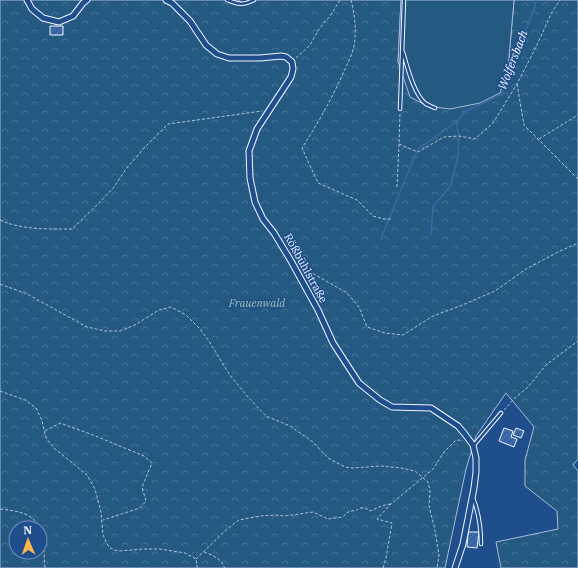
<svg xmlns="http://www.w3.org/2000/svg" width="578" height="568" viewBox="0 0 578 568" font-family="'IBM Plex Serif',serif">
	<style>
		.forest { fill: url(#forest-crowns); stroke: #a8bbd7; fill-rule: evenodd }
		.pitch { fill: #245a82; stroke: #a8bbd7 }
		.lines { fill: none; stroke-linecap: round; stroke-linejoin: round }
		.stream { stroke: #3b69a3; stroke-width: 1.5 }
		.building { fill: url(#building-hatch); stroke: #f2f6ff }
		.service-casing { stroke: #f2f6ff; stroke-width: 4.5 }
		.minor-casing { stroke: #f2f6ff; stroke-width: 7 }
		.path { stroke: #b3c4dc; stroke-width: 1; stroke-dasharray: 3 2; stroke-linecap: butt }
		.service { stroke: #1f4e8c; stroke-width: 2.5 }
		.minor { stroke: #1f4e8c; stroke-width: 5 }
		.labels { text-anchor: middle; stroke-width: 3; stroke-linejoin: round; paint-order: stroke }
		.street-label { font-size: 11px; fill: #f2f6ff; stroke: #1f4e8c }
		.park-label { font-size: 11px; font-style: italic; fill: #97c8a6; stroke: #1f4e8c }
		.water-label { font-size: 12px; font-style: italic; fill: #f2f6ff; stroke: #1f4e8c }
	</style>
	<defs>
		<pattern id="forest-crowns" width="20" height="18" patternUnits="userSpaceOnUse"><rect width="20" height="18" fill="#245a82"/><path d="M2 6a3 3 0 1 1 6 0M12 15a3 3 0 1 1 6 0" fill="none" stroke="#447295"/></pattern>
		<pattern id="building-hatch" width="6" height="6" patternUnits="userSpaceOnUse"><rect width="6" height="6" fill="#3563a3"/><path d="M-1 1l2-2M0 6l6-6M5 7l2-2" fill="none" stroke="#537ab1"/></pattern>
	</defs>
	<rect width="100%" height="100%" fill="#1f4e8c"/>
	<path class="forest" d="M0,0H238L244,3L248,0H401L398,62L508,69L514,0H578V459L573,465L578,471V568H501L496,542L558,529L557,511L525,486V460L534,427L506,393L476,436L466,469L445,568H0ZM16,528H40V552H16Z"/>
	<path class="pitch" d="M401,0H514L508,69L500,93L480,103L450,109L427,106L410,97L398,62Z"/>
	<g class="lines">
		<path class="stream" d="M431,234L433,207L451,185L458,156L459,136L456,122
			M381,238L418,149L456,122L466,111L502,94L535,6L536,0"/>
	</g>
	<path class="building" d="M50,26H63V35H50Z
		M504,428L513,431L511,437L517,439L514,447L499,441Z
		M516,428L524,431L521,438L513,435Z
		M468,532H479L477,548L467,547Z"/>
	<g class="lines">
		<defs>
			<path id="service" d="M227,0C238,4 242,6 254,0
				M403,52C407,66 414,95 426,104C429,105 432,107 435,108
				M400,109L404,0
				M474,445L501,413
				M473,498C479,513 481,528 481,544"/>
			<path id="minor" d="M27,0L32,9L43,18L59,22L73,16L83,3L87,0
				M166,0L172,3L190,21L206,45L217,54L229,58H260L281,56L286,57L292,62L293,69L291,77L257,129L249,151L250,178L255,202L263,219L274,233L291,261L318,310L333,343L359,383L380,400L392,407L431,408L458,426L464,433L473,445L476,458V472L474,488L463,544L455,568"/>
		</defs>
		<use href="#service" class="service-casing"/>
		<use href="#minor" class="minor-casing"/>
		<path class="path" d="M351,0C354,12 356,25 355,37C355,48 350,59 345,69C333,97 318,123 302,148L318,183L357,200L373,216L384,219H391
			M296,58L310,45L319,29L330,16L340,0
			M517,84L524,125L578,179
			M539,139L578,115
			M399,144L418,152L444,137L459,136L475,139L493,123L517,84L536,47L552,12L560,0
			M397,187L399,144L400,113
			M0,220C21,230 49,229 72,229L99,203L114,187L126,169L145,147L168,124L262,111
			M300,266L347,293L359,307L367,327L385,333L403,335L433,316L460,306L495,291L526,269L560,251L578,243
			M0,284L27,294L87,327L105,331H120L135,325L159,310L171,307L186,315L200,329L209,341L229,374L247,396L266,416L290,426L313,442L328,458L345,467L352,468L381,466L401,468L415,471L428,482L430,491L429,505L431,515L434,525L439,555L437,568
			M0,391L25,400L36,408L42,421L46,438L54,448L87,475L95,489L101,512L103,535L106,542L109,547L114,550L120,551L143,549H160L185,553L196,559L197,565V568
			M504,410L515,398L528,387L546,365L578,341
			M45,431L60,423L93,435L144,456L152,463L142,487L146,501L140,508L103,520
			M0,509C16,511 32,512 40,528
			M40,530C44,542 44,555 45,568
			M204,552C212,555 222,559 224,567L225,568
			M196,559L227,529L239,520L260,516L276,515L285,516L313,512L328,519L343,517C347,512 350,510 356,511L359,508H365L370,511C378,508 381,505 391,504
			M383,568L386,558L392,523L377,519L391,504L433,469L444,452L455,441L459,440L463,441"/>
		<use href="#service" class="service"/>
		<use href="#minor" class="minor"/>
	</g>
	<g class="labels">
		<g class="street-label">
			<text transform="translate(306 268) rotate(61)" y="4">Rößbühlstraße</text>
		</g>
		<g class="park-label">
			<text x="257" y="307">Frauenwald</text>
		</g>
		<g class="water-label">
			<text transform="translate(513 60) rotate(-69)" y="4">Wolfersbach</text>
		</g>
	</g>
	<g transform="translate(28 540) rotate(358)"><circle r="19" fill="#1f4e8c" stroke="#7391ba"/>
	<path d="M0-3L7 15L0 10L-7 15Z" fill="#ffb74d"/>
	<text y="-6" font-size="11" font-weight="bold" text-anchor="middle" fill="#f2f6ff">N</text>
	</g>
</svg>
